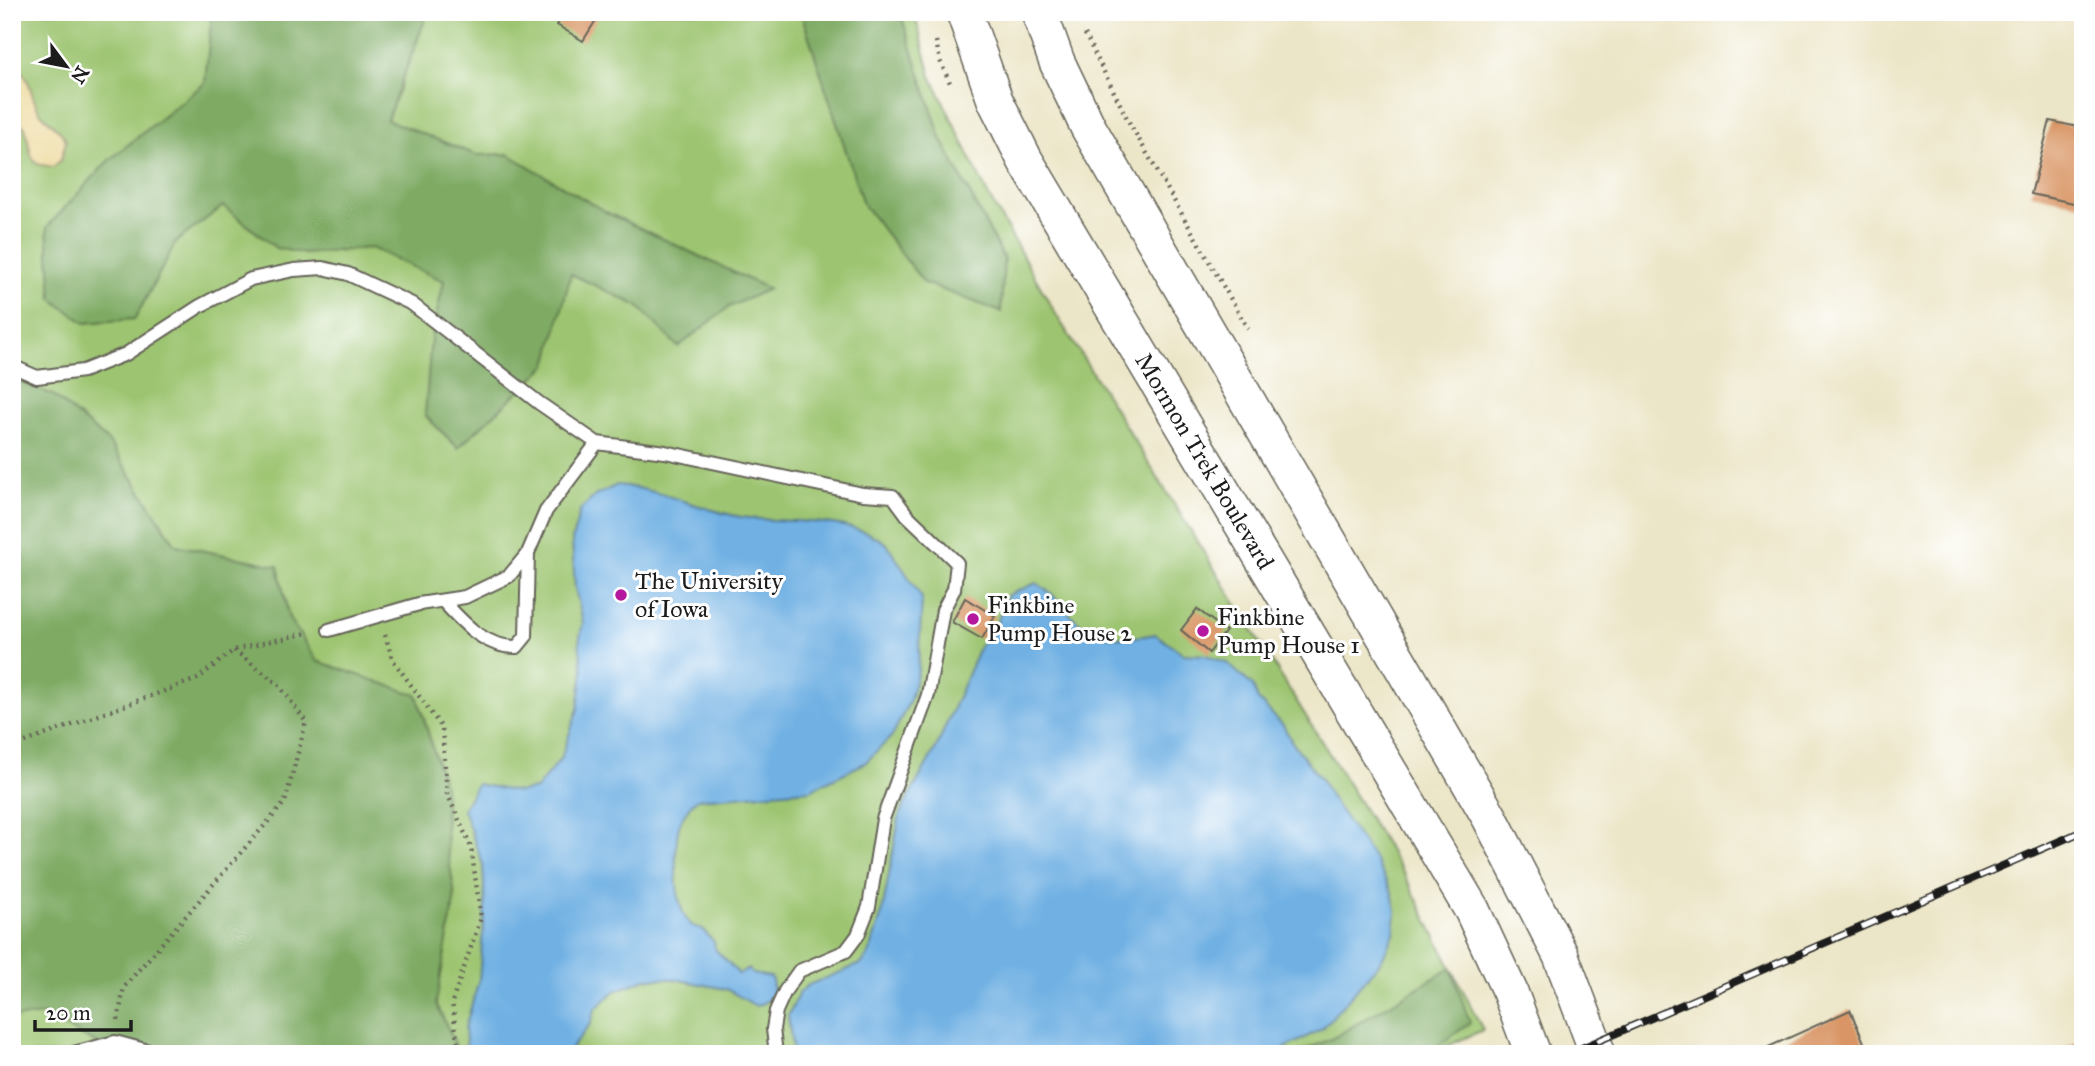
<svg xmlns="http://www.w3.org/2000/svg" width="2095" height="1066" viewBox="0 0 2095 1066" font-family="'IM FELL Great Primer',serif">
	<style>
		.green { fill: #9dc571; stroke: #5c7046; stroke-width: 2 }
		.forest { fill: #7eaa63; stroke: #4d6340; stroke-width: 2 }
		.sand { fill: #eeda9e; stroke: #857b5d; stroke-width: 2 }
		.water { fill: #6fb0e3; stroke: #466680; stroke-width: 2 }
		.building { fill: #d99565 }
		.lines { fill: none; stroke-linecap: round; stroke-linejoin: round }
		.service-casing { stroke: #656358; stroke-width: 16 }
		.secondary-casing { stroke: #656358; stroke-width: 38 }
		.path { stroke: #656358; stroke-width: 4.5; stroke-dasharray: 2 5; stroke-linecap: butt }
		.service { stroke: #fff; stroke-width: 12 }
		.secondary { stroke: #fff; stroke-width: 35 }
		.rail-casing { stroke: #1c1c1c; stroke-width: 8 }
		.rail { stroke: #fff; stroke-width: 5; stroke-dasharray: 16; stroke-linecap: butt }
		.poi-dot { fill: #b5179e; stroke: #fff; stroke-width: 2.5 }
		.labels { text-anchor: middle; stroke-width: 6; stroke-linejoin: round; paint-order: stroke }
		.street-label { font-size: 24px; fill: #1c1c1c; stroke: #fff }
		.poi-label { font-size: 24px; fill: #1c1c1c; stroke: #fff; text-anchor: start }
	</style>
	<rect width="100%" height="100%" fill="#fff"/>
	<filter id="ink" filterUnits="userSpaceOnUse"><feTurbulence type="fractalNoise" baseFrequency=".0143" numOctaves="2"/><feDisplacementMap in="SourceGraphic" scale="14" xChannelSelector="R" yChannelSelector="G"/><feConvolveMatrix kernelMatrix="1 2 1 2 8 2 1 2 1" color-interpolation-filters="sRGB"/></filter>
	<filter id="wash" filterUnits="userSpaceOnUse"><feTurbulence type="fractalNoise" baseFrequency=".00686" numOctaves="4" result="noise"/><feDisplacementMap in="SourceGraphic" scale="28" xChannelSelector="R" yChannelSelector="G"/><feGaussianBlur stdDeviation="1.57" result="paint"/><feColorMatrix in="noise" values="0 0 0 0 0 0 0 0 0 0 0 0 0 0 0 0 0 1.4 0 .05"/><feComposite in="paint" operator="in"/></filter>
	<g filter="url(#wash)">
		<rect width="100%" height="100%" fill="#ece6c8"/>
		<path class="green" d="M12,12H914L931,76L988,195L1057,316L1404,874L1483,1030L1429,1054H12Z"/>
		<path class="forest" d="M212,12H428L387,120L477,155L508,154L606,212L769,289L729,307L678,347L638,306L571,274L547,365L458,448L425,415L431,338L444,281L371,248L305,254L276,248L223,206L176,242L135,319L85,323L52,299L47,227L108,161L205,83Z
			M801,12H900L941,138L1004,259L1001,312L924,283L863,204Z
			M12,378L53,395L109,442L176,545L278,566L289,618L317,661L417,695L444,786L447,848L455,896L436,1003L460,1054H116L43,1015L12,1018Z
			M1451,968L1470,1023L1427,1054H1295L1331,1039Z"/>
		<path class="sand" d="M12,66C34,75 28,95 40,112C49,123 59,127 66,140L61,160L53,167L37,164L31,155L25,127L12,118Z"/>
		<path class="water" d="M617,485C659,489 699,509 741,517C787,525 847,514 887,544L922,598L918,671L910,700L893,735L865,763L810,790L697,799C688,807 680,819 678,831C674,851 672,929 701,928L714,942L715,949L739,974L749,969L752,974L771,977C776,992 772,1001 756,1006L726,989L674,979L648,978L615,991L595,1009L591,1023L567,1054H467L465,1028L479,980L485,906L483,865L463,809L477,784L518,792L536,789L561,758L578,709L583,671L579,642L583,622L575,588L572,540L580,510L596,495Z
			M1036,583C1059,596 1059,605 1076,620C1098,639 1128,640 1155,634L1184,654L1206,655L1227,663L1253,686L1258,700L1283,725L1292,742L1323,782L1331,798L1375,860L1392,892L1396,911L1394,934L1381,961L1322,1029L1274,1054H793L788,1016L799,993L808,985L861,964L869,954L882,913L900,813L938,744L980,645L992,634L1008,595Z"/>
		<g id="blocks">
			<path class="building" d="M565,12H601L583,41L557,25Z
				M2050,121L2083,128V205L2031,194Z
				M965,598L995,616L982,639L952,622Z
				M1197,609L1226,631L1209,653L1181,630Z
				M1850,1010L1869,1054H1753Z
				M2083,1039V1054H2052Z"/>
		</g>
	</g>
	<g filter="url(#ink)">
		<use href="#blocks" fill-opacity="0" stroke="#656358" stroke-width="2"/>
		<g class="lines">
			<defs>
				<path id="service" d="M12,366L37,377L83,371L126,354L200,306L251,279L294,270L323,268L348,274L412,304L539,403L597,443L665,452L863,494L893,496L907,515L957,563L954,589L943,610L928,695L883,819L869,907L858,935L846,951L799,971L785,991L776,1011L773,1029L776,1054
					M444,602C464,624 486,648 517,647L526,636L528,553
					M329,630L419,604L465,597L509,576L528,553L546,511L597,443
					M70,1054L115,1042L160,1054"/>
				<g id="secondary">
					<path id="s1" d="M964,12L995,100L1025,160L1472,910L1510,992L1533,1054"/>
					<path d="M1039,12L1057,62L1088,127L1490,818L1561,956L1598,1054"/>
				</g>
			</defs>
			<use href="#service" class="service-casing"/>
			<use href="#secondary" class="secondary-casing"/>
			<path class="path" d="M1085,34L1130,124L1248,329
				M936,41L940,61L951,85
				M385,635L393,660L442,728L447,793L471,847L481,918L452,1002L459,1054
				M12,747L197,679L234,650L307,633
				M118,1020L124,987L285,802L306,722L279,685L234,650"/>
			<use href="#service" class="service"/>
			<use href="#secondary" class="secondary"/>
			<defs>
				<path id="rail" d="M1568,1054L2083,831"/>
			</defs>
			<use href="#rail" class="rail-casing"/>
			<use href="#rail" class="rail"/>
		</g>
	</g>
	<g class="poi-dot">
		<circle cx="621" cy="595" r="7"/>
		<circle cx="973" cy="619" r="7"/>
		<circle cx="1203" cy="631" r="7"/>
	</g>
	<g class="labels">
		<g class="street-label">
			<text dy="8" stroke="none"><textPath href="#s1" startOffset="511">Mormon Trek Boulevard</textPath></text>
		</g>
		<g class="poi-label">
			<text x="635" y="589">The University<tspan x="635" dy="28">of Iowa</tspan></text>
			<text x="987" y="613">Finkbine<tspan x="987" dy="28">Pump House 2</tspan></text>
			<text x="1217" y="625">Finkbine<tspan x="1217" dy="28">Pump House 1</tspan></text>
		</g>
	</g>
	<rect width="2095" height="1066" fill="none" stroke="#fff" stroke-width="42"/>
	<g transform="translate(66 66) rotate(122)" stroke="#ffffff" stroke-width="5" paint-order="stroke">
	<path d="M0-5L12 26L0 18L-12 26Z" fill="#1c1c1c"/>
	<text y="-10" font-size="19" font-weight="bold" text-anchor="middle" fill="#1c1c1c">N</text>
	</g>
	<path d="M35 1020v10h96v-10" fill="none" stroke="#1c1c1c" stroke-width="3.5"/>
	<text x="46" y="1020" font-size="21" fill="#1c1c1c" stroke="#ffffff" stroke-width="5" paint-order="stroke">20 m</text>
</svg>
